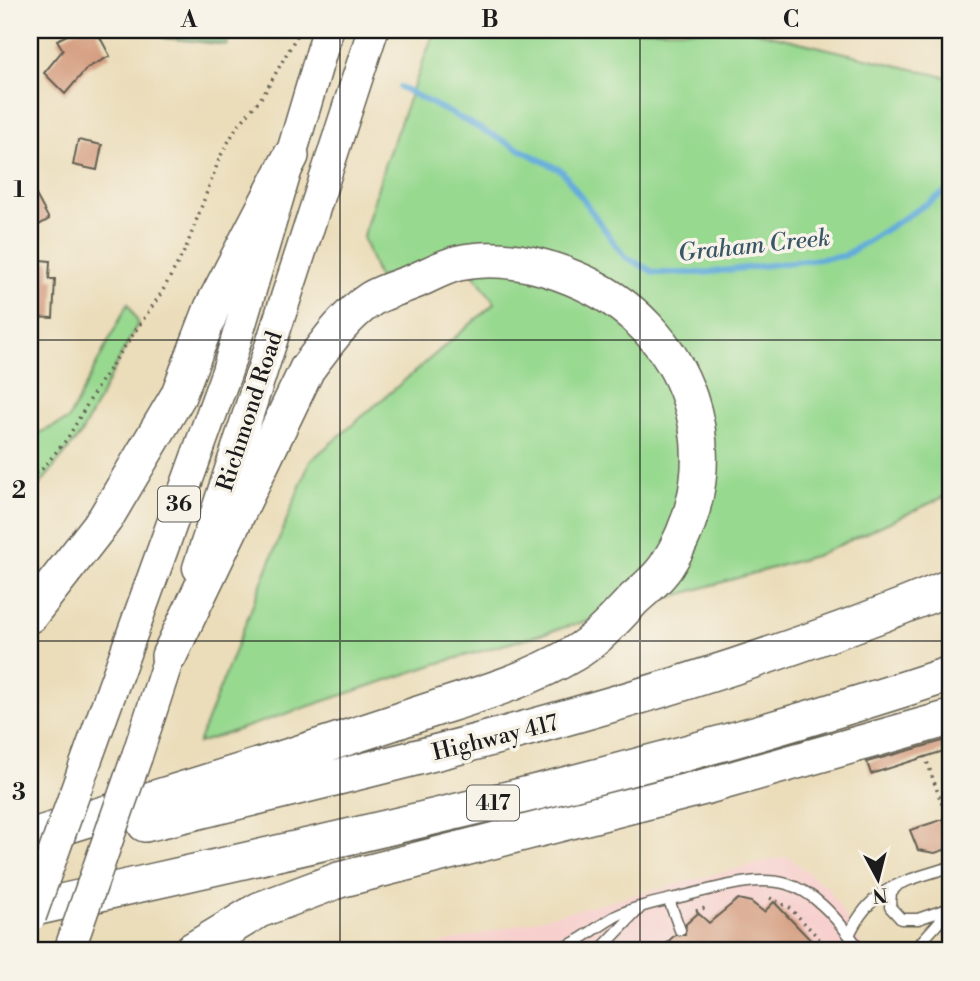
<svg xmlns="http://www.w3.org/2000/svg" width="980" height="981" viewBox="0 0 980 981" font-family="'Libre Bodoni',serif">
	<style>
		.built { fill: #f7d0ce }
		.green { fill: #98d990; stroke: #5a7a56; stroke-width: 2 }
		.forest { fill: #7ab97a; stroke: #4b6a4b; stroke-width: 2 }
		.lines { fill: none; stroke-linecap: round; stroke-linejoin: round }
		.stream { stroke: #62acda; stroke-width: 6 }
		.building { fill: #d49b7e }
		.lane-casing { stroke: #646053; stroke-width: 13 }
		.primary-casing { stroke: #646053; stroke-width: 33 }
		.highway-casing { stroke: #646053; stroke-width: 38 }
		.path { stroke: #646053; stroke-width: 3.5; stroke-dasharray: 2 5; stroke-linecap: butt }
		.lane { stroke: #fff; stroke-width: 10 }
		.primary { stroke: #fff; stroke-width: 30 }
		.highway { stroke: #fff; stroke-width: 35 }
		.primary-bridge-casing { stroke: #646053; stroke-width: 33; stroke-linecap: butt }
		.primary-bridge { stroke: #fff; stroke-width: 30 }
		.grid { fill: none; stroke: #1c1c1c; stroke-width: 2; stroke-opacity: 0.55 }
		.labels { text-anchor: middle; stroke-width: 7; stroke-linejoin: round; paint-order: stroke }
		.shield { fill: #f7f3e8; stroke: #5e5c59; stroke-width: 2 }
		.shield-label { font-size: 21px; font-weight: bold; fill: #1c1c1c }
		.street-label { font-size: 23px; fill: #1c1c1c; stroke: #f7f3e8 }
		.water-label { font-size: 24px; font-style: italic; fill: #385668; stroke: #f7f3e8 }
		.neatline { fill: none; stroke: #1c1c1c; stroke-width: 2.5 }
		.grid-label { font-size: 23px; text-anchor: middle; font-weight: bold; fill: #1c1c1c }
	</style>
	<rect width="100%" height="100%" fill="#f7f3e8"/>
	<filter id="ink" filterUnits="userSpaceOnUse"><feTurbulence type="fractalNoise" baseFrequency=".0143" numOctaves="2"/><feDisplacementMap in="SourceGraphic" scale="14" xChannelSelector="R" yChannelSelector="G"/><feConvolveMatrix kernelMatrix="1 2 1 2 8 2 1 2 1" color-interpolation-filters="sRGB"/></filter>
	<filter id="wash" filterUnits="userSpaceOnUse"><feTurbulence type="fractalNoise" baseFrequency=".00686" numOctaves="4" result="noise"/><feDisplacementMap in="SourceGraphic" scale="28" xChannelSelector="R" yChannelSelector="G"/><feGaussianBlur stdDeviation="1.57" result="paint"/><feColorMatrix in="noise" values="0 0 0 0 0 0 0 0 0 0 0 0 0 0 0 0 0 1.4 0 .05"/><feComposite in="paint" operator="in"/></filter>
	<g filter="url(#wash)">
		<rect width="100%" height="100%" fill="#ebddba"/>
		<path class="built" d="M787,856L829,889L865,951H413Z"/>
		<path class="green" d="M435,30H749L950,78V494L818,555L436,664L198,743L310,461L495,303L457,252L378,278L363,237L385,163Z
			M128,303L138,323L81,434L30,497V437L68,420Z"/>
		<path class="forest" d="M150,30H229L227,45L165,38Z"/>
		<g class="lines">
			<path class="stream" d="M265,30L279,36
				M400,87L562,171L624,256L655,273H704L844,256L950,189"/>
		</g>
		<g id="blocks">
			<path class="building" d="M77,30H96L110,56L87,68L65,94L44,73L63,50L57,40Z
				M78,140L102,145L97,170L73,165Z
				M30,184L49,219L30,230Z
				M30,259L50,261L49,279H55L53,318L30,317Z
				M950,739V749L871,774L867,762Z
				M950,817V848L935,853L918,850L910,830Z
				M738,899L751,902L764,912L774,902L821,951H658L675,935H685L686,924L698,913L709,923Z"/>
		</g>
	</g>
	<g filter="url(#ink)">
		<use href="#blocks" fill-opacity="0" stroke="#646053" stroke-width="2"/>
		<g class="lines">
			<defs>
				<path id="lane" d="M897,886L891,892L890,907L901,919H918L950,908
					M669,900L680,930
					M849,935C872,886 903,882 950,867
					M556,951C578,944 596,927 616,916C638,905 665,901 688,895C779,871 803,871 861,951
					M599,951L640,908
					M913,951L950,910"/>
				<path id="primary" d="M198,568L373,30
					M137,756L176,636
					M83,770L227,371L328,30"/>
				<path id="highway" d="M30,615L105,519L178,396L212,308L291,156
					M145,824C418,758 691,695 950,587
					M30,837C154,798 278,761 401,720C458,700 521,685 573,654C596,641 616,618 634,599C645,589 659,578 667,565C736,457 690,325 573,278C538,263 497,255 459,263C445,266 429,275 415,281C401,287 384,291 371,299C345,316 325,345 307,369L169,656
					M30,909C339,839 649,774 950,674
					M191,951L259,910L339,880L708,786L950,718"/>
			</defs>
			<use href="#lane" class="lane-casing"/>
			<use href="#primary" class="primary-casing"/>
			<use href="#highway" class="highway-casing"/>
			<path class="path" d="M949,30H950
				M30,477L42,469L67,439L101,381L162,292L186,248L220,157L235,130L264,94L300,30
				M925,756L950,827
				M770,898L790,908L831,951
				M696,911L708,907"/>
			<use href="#lane" class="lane"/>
			<use href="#primary" class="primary"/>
			<use href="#highway" class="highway"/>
			<defs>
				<path id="primary-bridge" d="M31,916L83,770
					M69,951L137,756"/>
			</defs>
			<use href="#primary-bridge" class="primary-bridge-casing"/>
			<use href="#primary-bridge" class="primary-bridge"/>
		</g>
	</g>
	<path class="grid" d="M340,30V951M640,30V951M30,340H950M30,641H950"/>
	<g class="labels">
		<g class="shield">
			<rect x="158" y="486.5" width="42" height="35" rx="5"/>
			<rect x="467" y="785.5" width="52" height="35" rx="5"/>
		</g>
		<g class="shield-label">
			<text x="179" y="511">36</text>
			<text x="493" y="810">417</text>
		</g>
		<g class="street-label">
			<text transform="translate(249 411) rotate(-72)" y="8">Richmond Road</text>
			<text transform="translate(495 737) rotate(-14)" y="8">Highway 417</text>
		</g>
		<g class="water-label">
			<text transform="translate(754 245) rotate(-6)" y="8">Graham Creek</text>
		</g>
	</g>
	<rect width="980" height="981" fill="none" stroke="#f7f3e8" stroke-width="77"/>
	<g transform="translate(878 879) rotate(173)" stroke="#f7f3e8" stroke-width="5" paint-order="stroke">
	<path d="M0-5L12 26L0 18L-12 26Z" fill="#1c1c1c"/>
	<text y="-10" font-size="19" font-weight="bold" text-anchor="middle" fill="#1c1c1c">N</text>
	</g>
	<rect x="38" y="38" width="904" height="904" class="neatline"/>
	<g class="grid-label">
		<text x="189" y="27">A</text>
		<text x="490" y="27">B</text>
		<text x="791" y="27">C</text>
		<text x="19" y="197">1</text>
		<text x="19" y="498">2</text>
		<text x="19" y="800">3</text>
	</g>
</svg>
